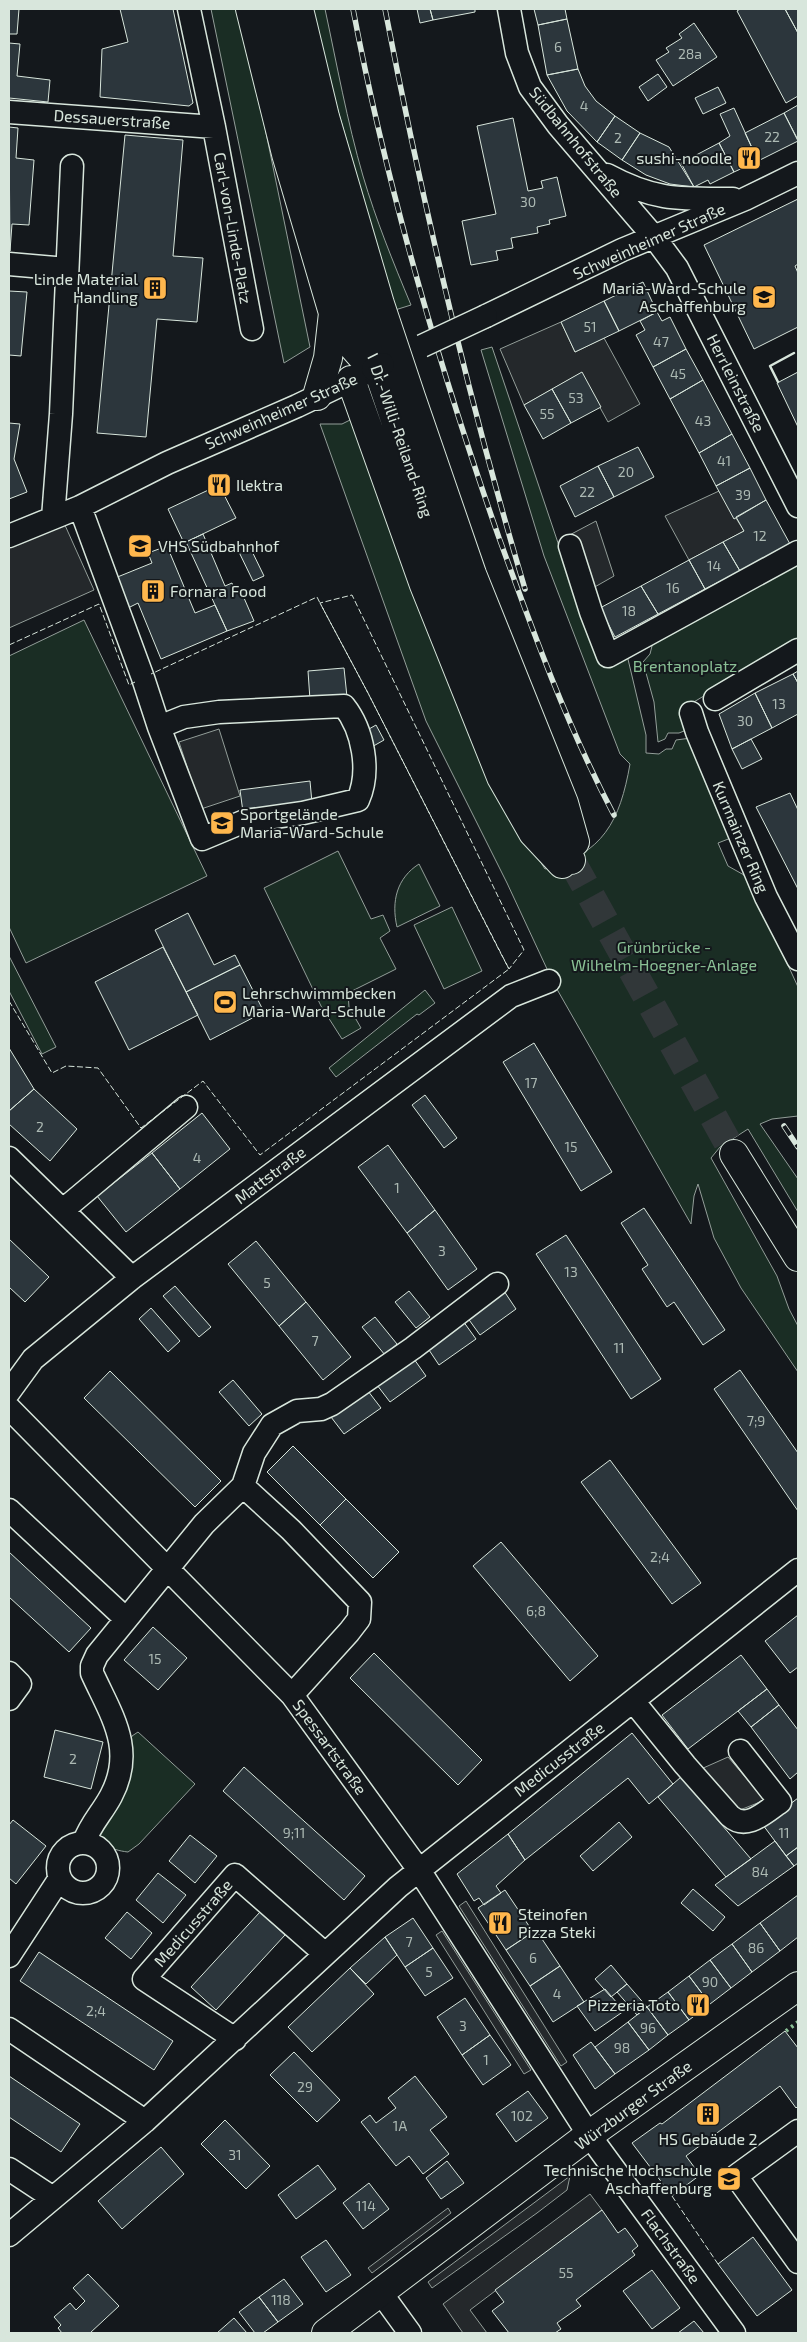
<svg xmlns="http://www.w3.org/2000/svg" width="807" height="2342" viewBox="0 0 807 2342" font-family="'Exo 2',sans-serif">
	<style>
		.green { fill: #1a2d24; stroke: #939e99 }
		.parking { fill: #24282b; stroke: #939e99 }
		.building { fill: #2c363c; stroke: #d8e6dc }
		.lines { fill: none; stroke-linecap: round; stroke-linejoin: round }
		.highway-tunnel { stroke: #313739; stroke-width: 28; stroke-dasharray: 28 14; stroke-linecap: butt }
		.minor-casing { stroke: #d8e6dc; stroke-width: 25 }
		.major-casing { stroke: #d8e6dc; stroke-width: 30 }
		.highway-casing { stroke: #d8e6dc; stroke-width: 30 }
		.minor { stroke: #14181c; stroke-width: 22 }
		.major { stroke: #14181c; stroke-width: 28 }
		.highway { stroke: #14181c; stroke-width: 28 }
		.rail-casing { stroke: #d8e6dc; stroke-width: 5.5 }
		.rail { stroke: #14181c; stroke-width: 4; stroke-dasharray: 11; stroke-linecap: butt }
		.minor-bridge-casing { stroke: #d8e6dc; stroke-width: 25; stroke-linecap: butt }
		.minor-bridge { stroke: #14181c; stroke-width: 22 }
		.hedge { stroke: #8ac095; stroke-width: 4; stroke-dasharray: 2.5 4; stroke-linecap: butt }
		.fence { stroke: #d8e6dc; stroke-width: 1; stroke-dasharray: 6 2.5; stroke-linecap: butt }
		.wall { stroke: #d8e6dc; stroke-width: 2.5 }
		.labels { text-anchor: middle; stroke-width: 4; stroke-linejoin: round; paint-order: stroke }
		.number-label { font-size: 14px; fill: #adbab4 }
		.street-label { font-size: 16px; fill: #d8e6dc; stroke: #14181c }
		.poi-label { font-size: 16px; fill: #d8e6dc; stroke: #14181c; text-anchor: start }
		.park-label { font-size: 16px; fill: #8ac095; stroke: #14181c }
	</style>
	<rect width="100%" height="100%" fill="#14181c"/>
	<path class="green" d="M211,9H236L265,128L310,347L284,363Z
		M309,9H325C337,65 347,121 363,176C376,220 393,262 411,305L395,310Z
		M492,347L584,620L604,668L627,655L646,735V753L659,754L666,749H672L676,740L691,738L736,836L718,843L728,866L744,875L754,891L798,987V1116L772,1119L760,1124L798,1179V1212L748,1129L720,1147L711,1158L777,1276L789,1309L798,1326V1372L741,1288L714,1238L698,1184L694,1196L691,1224L554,984L507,883L426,721L320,424H342L352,419L515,822L545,869C603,854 620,821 630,764L620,754L544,556L481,350Z
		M798,563V640L682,709L689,729L679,733H668L665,739L658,742L654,702L643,662L650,654L653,642Z
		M84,620L207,876L26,963L9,927V656Z
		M338,851L371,919L383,915L390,931L380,938L396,969L348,993L349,1007L361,1028L342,1039L321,1006L264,888Z
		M419,864L440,906L397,927C391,901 397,878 419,864Z
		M452,907L482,971L444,989L414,925Z
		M9,956L56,1047L42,1054L9,991Z
		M425,990L435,1003L419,1015L417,1014L336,1077L329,1068Z
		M138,1732L195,1784L139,1844L128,1852C110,1850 100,1844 99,1825L132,1736Z"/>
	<path class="parking" d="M561,322L575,352L604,338L640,404L608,422L581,373L524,405L500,349Z
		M719,491L744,531L689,560L665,516Z
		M596,521L614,576L579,596L562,539Z
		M64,523L94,590L9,628V547Z
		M219,729L240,796L201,809L179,742Z
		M728,1757L765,1800L740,1810L701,1769Z
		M466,1901L567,2062L561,2066L459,1906Z
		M442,1931L531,2070L524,2074L436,1935Z
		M570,2176L567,2190L537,2213L432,2288L428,2282Z
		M590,2194L602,2210L470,2310L487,2333H463L443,2304Z
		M448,2208L451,2213L372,2273L368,2268Z"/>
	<path class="building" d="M9,9H19L17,34H9Z
		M120,9H173L193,103L189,106L100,97L102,49L128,42Z
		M417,9H430L433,20L420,23Z
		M430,9H475V12L433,20Z
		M534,9H565L567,19L538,25Z
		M740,9H785L798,33V96L786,103L737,11Z
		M785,9H798V33Z
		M567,19L578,69L547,75L538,25Z
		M694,23L717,57L673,86L656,60L669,52L666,48L682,38L679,34Z
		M9,43L20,44L17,76L50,80L48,102L9,98Z
		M578,69L585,86L596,101L615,116L597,142L567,111L547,75Z
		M658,74L667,87L648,101L639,87Z
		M718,87L726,103L703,114L695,98Z
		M798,105V140L784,113Z
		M734,108L758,161L734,172L719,143L730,136L720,114Z
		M784,113L798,141L758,161L745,133Z
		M615,116L640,133L622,160L597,142Z
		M513,118L528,191L543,188L541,181L557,177L566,216L549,220L550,224L537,227L538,233L511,238L513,248L496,251L498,260L471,265L462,221L496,214L477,126Z
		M9,127L18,128L16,158L34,160L29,225L12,224L10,251Z
		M640,133L669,147L694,187L670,184L646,175L622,160Z
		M125,135L183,140L173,256L203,258L197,322L157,319L146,437L97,433Z
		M719,143L734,172L710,184L708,180L694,187L681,163Z
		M798,199V264L795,266L798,273V327L754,349L704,245Z
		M643,282L657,312L619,331L604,301Z
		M9,291L27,292L21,356L9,355Z
		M604,301L619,331L575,352L561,322Z
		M657,312L662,321L670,317L686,349L653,367L636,335L645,330L640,321Z
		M686,349L703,380L670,399L653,367Z
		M582,372L601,407L571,423L552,389Z
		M798,372V427L777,383Z
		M703,380L732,434L699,453L670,399Z
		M552,389L571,423L543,439L524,405Z
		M9,423L20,424L14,459L27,492L9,499Z
		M732,434L750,468L716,486L699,453Z
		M638,447L654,477L614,497L598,466Z
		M598,466L614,497L575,517L560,486Z
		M750,468L766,500L734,519L716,486Z
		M219,485L236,518L184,543L168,509Z
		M766,500L790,544L740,571L723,542L744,531L736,517Z
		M203,534L225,586L232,583L235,592L241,591L254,621L227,631L186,542Z
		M723,542L740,571L705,589L689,560Z
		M248,543L264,576L253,581L237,548Z
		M167,546L195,613L215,605L227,631L161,659L138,603L128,608L115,578L152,563L148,553Z
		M689,560L705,589L658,614L641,586Z
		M641,586L658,614L615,637L600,608Z
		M344,668L347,697L310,700L308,671Z
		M798,671V683L793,674Z
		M793,674L798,683V714L772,728L755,693Z
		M755,693L772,728L732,749L719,714Z
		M376,725L384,740L370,748L362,733Z
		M751,739L762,759L742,769L732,749Z
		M310,781L312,803L243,812L240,790Z
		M790,793L798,810V889L756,807Z
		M188,913L214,965L235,955L240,965L186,992L155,930Z
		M163,947L198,1015L129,1050L95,982Z
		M240,965L264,1012L210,1040L186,992Z
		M534,1043L612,1172L581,1191L503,1062Z
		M9,1048L34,1089L9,1111Z
		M34,1089L77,1129L50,1161L9,1124V1111Z
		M425,1095L457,1138L444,1148L412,1105Z
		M202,1113L230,1149L180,1189L152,1153Z
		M388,1145L435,1210L407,1233L358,1167Z
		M152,1153L180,1189L126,1232L97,1196Z
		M644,1208L725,1330L703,1345L674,1302L667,1307L642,1269L648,1265L621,1223Z
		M435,1210L477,1269L448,1290L407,1233Z
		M566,1235L661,1379L631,1399L536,1254Z
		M9,1239L49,1277L25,1302L9,1287Z
		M256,1241L306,1302L279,1326L228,1264Z
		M175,1286L211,1327L199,1337L163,1296Z
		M409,1291L430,1317L416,1328L395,1302Z
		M504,1291L516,1309L480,1335L467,1317Z
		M306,1302L351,1357L323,1380L279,1326Z
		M151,1308L180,1341L168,1352L139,1319Z
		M375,1317L397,1344L385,1355L362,1327Z
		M463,1321L476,1339L439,1365L427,1347Z
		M414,1359L426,1376L390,1402L377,1385Z
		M740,1370L798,1453V1511L714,1389Z
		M110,1371L221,1481L195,1507L84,1398Z
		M233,1380L262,1414L249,1426L219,1392Z
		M368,1391L381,1408L344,1434L331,1417Z
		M293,1446L346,1499L320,1525L267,1472Z
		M610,1460L701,1583L672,1604L581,1482Z
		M346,1499L399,1552L373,1578L320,1525Z
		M501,1542L598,1656L570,1681L473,1566Z
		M9,1552L91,1628L69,1652L9,1597Z
		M798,1615V1667L790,1673L765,1641Z
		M153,1627L187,1658L158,1690L124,1660Z
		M374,1653L482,1760L458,1785L350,1678Z
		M741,1655L767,1689L688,1749L662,1715Z
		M767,1689L779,1705L751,1727L738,1711Z
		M779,1705L798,1730V1772L790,1779L751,1727Z
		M55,1730L103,1742L91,1789L44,1777Z
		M632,1733L673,1784L649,1804L628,1778L525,1860L508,1834Z
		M244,1767L365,1876L344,1900L223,1791Z
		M681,1777L751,1859L726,1877L658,1797Z
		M798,1798V1847L786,1856L763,1825Z
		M13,1820L46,1846L16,1884L9,1878V1825Z
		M619,1822L632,1837L593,1871L580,1856Z
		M508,1834L525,1860L496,1886L501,1893L484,1905L479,1898L474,1901L457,1874Z
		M190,1835L217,1856L195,1883L169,1861Z
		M775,1841L794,1866L738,1906L715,1885Z
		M798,1847V1863L794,1866L786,1856Z
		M158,1873L186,1895L163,1923L136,1900Z
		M693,1889L725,1917L713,1931L681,1903Z
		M505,1890L533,1932L506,1950L478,1908Z
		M798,1895V1937L780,1951L760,1923Z
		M127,1912L152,1933L131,1959L105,1938Z
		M260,1912L285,1935L216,2010L191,1987Z
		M413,1918L433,1948L405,1967L385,1937Z
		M760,1923L780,1951L752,1972L732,1944Z
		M536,1930L560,1966L530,1986L506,1950Z
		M385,1937L397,1955L366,1984L350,1968Z
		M732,1944L752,1972L731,1988L710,1960Z
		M433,1948L453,1978L425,1996L405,1967Z
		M39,1952L173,2041L154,2070L20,1981Z
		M710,1960L731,1988L710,2004L689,1976Z
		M611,1965L627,1984L611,1997L595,1979Z
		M560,1966L584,2002L553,2022L530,1986Z
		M350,1968L374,1994L312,2052L288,2027Z
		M689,1976L710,2004L689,2020L668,1992Z
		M627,1984L647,2007L637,2015L617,1992Z
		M605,1989L624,2011L595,2031L577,2006Z
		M668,1992L689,2020L668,2035L647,2007Z
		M465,1998L490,2035L462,2055L437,2017Z
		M647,2007L668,2035L649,2050L628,2022Z
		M628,2022L649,2050L615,2074L595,2047Z
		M785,2031L798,2048V2106L796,2108L780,2086L686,2156L700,2175L672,2196L632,2143L660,2123L662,2124Z
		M490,2035L511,2065L483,2085L462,2055Z
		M591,2042L615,2074L595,2089L573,2055Z
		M294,2052L340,2100L317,2122L270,2075Z
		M9,2076L80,2124L61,2152L9,2117Z
		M415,2076L447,2117L430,2130L449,2154L423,2174L409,2156L396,2166L361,2122L370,2115L376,2123L396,2108L388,2098Z
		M528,2091L548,2118L516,2142L496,2114Z
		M225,2120L270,2166L246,2189L201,2144Z
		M161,2147L184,2174L122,2229L98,2201Z
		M447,2161L464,2183L441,2199L426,2178Z
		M318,2165L336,2189L296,2219L278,2195Z
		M369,2183L389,2209L363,2229L343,2203Z
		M602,2210L618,2233L625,2228L634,2240L638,2246L632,2251L635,2255L576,2300L581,2306L557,2323L561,2329L555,2333H509L492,2311L504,2302L495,2290Z
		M753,2237L792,2290L757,2316L718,2264Z
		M326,2240L351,2275L326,2292L301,2257Z
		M652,2270L680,2308L652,2329L623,2291Z
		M88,2274L119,2306L90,2333H62L58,2328L61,2325L54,2317L70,2303L76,2310L85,2301L73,2288Z
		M284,2279L303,2304L278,2322L259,2297Z
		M259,2297L278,2322L263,2333H255L239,2312Z
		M234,2318L247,2333H217Z
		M694,2321L704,2333H678Z"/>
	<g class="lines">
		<path class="highway-tunnel" d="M571,860L734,1154"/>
		<defs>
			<path id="minor" d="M189,9L214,127L252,329
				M509,9L517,53L530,87L558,125L654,237L677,268L798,506
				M9,112L214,127
				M607,175C655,201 680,199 733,199
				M9,264L67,269
				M486,316L622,250L745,199L798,173
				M80,507L143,678L159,727
				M53,518L61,414L72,166
				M9,536L80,507L167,463L297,406L366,373
				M570,546L591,612L608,656L798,552
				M715,699L798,650
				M344,706C363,730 371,771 358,800L303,813L245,821L202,839L159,727L184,717L219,712Z
				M691,713L697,732L766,897L798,959
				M9,1158L132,1278
				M63,1210L186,1107
				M9,1392L33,1359L132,1278L511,996L549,981
				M9,1408L292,1695L419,1870L589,2135L734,2333
				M243,1486L291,1530L360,1602L359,1619L349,1632L292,1695
				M9,1510L126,1619
				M9,1673L20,1684L9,1699
				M633,1701L685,1765L730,1816C747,1831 765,1812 780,1802L740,1751
				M84,1842C91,1823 102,1813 111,1796C136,1749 111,1715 92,1673V1666L97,1655L204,1524L243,1486L254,1453L272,1425L297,1411L321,1409L332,1404L413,1348L497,1284
				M58 1868a25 25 0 1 1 50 0a25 25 0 1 1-50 0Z
				M9,1956L60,1878
				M9,2029L145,2121
				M235,2039L144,1979L235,1875L324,1953
				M798,2131L736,2176L798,2262
				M9,2169L53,2198
				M9,2235L145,2121L398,1887L798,1570
				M381,2293L410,2333"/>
			<path id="major" d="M326,2333L589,2135L798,1986"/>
			<path id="highway" d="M250,9L286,154L333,313L353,347L370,366
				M271,9L284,63L364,329L469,637L539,799L571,860
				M299,9L325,117L380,304L411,397L472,574L564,803L575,842
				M351,380L424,585L501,777L533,833L562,864
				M317,396L328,358L333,313
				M734,1154L798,1257"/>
		</defs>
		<use href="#minor" class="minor-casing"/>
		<use href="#major" class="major-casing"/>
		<use href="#highway" class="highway-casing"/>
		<use href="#minor" class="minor"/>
		<use href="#major" class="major"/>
		<use href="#highway" class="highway"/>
		<defs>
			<path id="rail" d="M353,9C387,188 438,363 498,535C532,629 567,726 614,815
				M385,9C423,205 468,398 525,589
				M784,1126L798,1147"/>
		</defs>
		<use href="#rail" class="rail-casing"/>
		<use href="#rail" class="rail"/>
		<defs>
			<path id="minor-bridge" d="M422,346L486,316
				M373,369L383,364"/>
		</defs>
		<use href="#minor-bridge" class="minor-bridge-casing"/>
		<use href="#minor-bridge" class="minor-bridge"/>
		<path class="hedge" d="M786,2031L798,2022"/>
		<path class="fence" d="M9,645L99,604L129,685L135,682
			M9,1001L52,1073L66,1066L98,1068L141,1128L203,1081L260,1155L509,969L368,693L320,603L352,595L524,950L509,969L500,952L368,693L320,603L317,597L151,674
			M672,2196L718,2264"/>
		<path class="wall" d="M778,382L770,366L794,353"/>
	</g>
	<defs>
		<symbol id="restaurant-square" viewBox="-11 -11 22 22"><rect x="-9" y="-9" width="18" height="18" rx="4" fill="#ffb74d" stroke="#14181c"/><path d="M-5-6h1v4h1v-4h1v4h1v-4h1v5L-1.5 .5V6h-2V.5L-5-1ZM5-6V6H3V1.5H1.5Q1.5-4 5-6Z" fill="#111"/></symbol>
		<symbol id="building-square" viewBox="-11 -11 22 22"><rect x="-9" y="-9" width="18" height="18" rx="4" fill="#ffb74d" stroke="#14181c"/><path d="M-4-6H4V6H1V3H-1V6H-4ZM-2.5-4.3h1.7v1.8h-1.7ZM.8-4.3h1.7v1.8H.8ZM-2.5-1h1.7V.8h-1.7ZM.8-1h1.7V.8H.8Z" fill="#111"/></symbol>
		<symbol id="school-square" viewBox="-11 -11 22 22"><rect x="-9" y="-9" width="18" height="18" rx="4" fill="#ffb74d" stroke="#14181c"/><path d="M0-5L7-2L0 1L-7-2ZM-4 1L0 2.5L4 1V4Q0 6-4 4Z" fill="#111"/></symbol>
		<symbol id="stadium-square" viewBox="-11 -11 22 22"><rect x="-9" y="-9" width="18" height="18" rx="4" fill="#ffb74d" stroke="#14181c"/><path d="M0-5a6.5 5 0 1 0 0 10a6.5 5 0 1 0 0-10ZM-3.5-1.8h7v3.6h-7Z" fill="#111"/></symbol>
		<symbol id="university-square" viewBox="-11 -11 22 22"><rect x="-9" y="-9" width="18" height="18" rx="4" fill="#ffb74d" stroke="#14181c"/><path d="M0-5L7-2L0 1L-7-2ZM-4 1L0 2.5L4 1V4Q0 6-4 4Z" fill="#111"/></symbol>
	</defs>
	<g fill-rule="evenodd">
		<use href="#restaurant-square" x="735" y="144" width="28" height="28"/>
		<use href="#building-square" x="141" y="274" width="28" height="28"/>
		<use href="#school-square" x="750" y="283" width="28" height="28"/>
		<use href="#restaurant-square" x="205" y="471" width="28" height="28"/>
		<use href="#school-square" x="126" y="532" width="28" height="28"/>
		<use href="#building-square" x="139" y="577" width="28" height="28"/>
		<use href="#school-square" x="208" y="809" width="28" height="28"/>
		<use href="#stadium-square" x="211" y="988" width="28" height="28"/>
		<use href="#restaurant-square" x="486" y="1909" width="28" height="28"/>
		<use href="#restaurant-square" x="684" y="1991" width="28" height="28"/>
		<use href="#building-square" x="694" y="2100" width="28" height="28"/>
		<use href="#university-square" x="715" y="2165" width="28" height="28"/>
	</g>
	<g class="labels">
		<g class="number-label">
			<text x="558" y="52">6</text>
			<text x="690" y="59">28a</text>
			<text x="584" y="111">4</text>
			<text x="772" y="142">22</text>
			<text x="618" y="143">2</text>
			<text x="528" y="207">30</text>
			<text x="590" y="332">51</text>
			<text x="661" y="347">47</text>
			<text x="678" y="379">45</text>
			<text x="576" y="403">53</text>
			<text x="547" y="419">55</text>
			<text x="703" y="426">43</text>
			<text x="724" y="466">41</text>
			<text x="626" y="477">20</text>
			<text x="587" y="497">22</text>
			<text x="743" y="500">39</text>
			<text x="760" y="541">12</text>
			<text x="714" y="571">14</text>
			<text x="673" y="593">16</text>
			<text x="629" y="616">18</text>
			<text x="779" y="709">13</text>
			<text x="745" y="726">30</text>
			<text x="531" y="1088">17</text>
			<text x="40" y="1132">2</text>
			<text x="571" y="1152">15</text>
			<text x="197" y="1163">4</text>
			<text x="397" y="1193">1</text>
			<text x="442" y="1256">3</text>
			<text x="571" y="1277">13</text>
			<text x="267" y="1288">5</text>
			<text x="315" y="1346">7</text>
			<text x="619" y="1353">11</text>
			<text x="756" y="1426">7;9</text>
			<text x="660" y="1562">2;4</text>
			<text x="536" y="1616">6;8</text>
			<text x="155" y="1664">15</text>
			<text x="73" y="1764">2</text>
			<text x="294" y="1838">9;11</text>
			<text x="784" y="1838">11</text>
			<text x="760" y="1877">84</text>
			<text x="409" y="1947">7</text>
			<text x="756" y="1953">86</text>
			<text x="533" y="1963">6</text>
			<text x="429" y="1977">5</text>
			<text x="710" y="1987">90</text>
			<text x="557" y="1999">4</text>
			<text x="96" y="2016">2;4</text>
			<text x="463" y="2031">3</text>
			<text x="648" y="2033">96</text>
			<text x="622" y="2053">98</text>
			<text x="486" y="2065">1</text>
			<text x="305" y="2092">29</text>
			<text x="522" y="2121">102</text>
			<text x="400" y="2131">1A</text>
			<text x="235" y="2160">31</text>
			<text x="366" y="2211">114</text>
			<text x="566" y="2278">55</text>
			<text x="281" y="2305">118</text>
		</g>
		<g class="street-label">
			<text transform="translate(112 119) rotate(4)" y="6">Dessauerstraße</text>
			<text transform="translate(576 142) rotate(51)" y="6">Südbahnhofstraße</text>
			<text transform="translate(233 228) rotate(80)" y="6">Carl-von-Linde-Platz</text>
			<text transform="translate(649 241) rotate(-24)" y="6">Schweinheimer Straße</text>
			<text transform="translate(736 383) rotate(63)" y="6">Herrleinstraße</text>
			<text transform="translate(281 411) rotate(-24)" y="6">Schweinheimer Straße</text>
			<text transform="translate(402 441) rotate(71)" y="6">Dr.-Willi-Reiland-Ring</text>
			<text transform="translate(741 837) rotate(67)" y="6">Kurmainzer Ring</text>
			<text transform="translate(270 1175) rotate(-37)" y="6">Mattstraße</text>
			<text transform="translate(330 1747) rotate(54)" y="6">Spessartstraße</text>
			<text transform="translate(559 1759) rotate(-38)" y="6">Medicusstraße</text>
			<text transform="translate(193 1923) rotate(-49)" y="6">Medicusstraße</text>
			<text transform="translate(633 2105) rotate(-36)" y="6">Würzburger Straße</text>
			<text transform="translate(671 2246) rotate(54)" y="6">Flachstraße</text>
		</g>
		<g class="poi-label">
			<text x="732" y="164" text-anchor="end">sushi-noodle</text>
			<text x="138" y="285" text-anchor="end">Linde Material<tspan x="138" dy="18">Handling</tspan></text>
			<text x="746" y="294" text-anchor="end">Maria-Ward-Schule<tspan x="746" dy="18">Aschaffenburg</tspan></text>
			<text x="236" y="491">Ilektra</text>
			<text x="158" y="552">VHS Südbahnhof</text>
			<text x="170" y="597">Fornara Food</text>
			<text x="240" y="820">Sportgelände<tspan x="240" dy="18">Maria-Ward-Schule</tspan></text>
			<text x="242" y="999">Lehrschwimmbecken<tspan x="242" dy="18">Maria-Ward-Schule</tspan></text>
			<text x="518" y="1920">Steinofen<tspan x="518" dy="18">Pizza Steki</tspan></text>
			<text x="680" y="2011" text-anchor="end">Pizzeria Toto</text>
			<text x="708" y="2145" text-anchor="middle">HS Gebäude 2</text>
			<text x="712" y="2176" text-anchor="end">Technische Hochschule<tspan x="712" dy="18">Aschaffenburg</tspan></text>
		</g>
		<g class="park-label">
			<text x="685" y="672">Brentanoplatz</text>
			<text x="664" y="953">Grünbrücke -<tspan x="664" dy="18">Wilhelm-Hoegner-Anlage</tspan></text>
		</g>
	</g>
	<rect width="807" height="2342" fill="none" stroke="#d8e6dc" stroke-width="20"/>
</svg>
